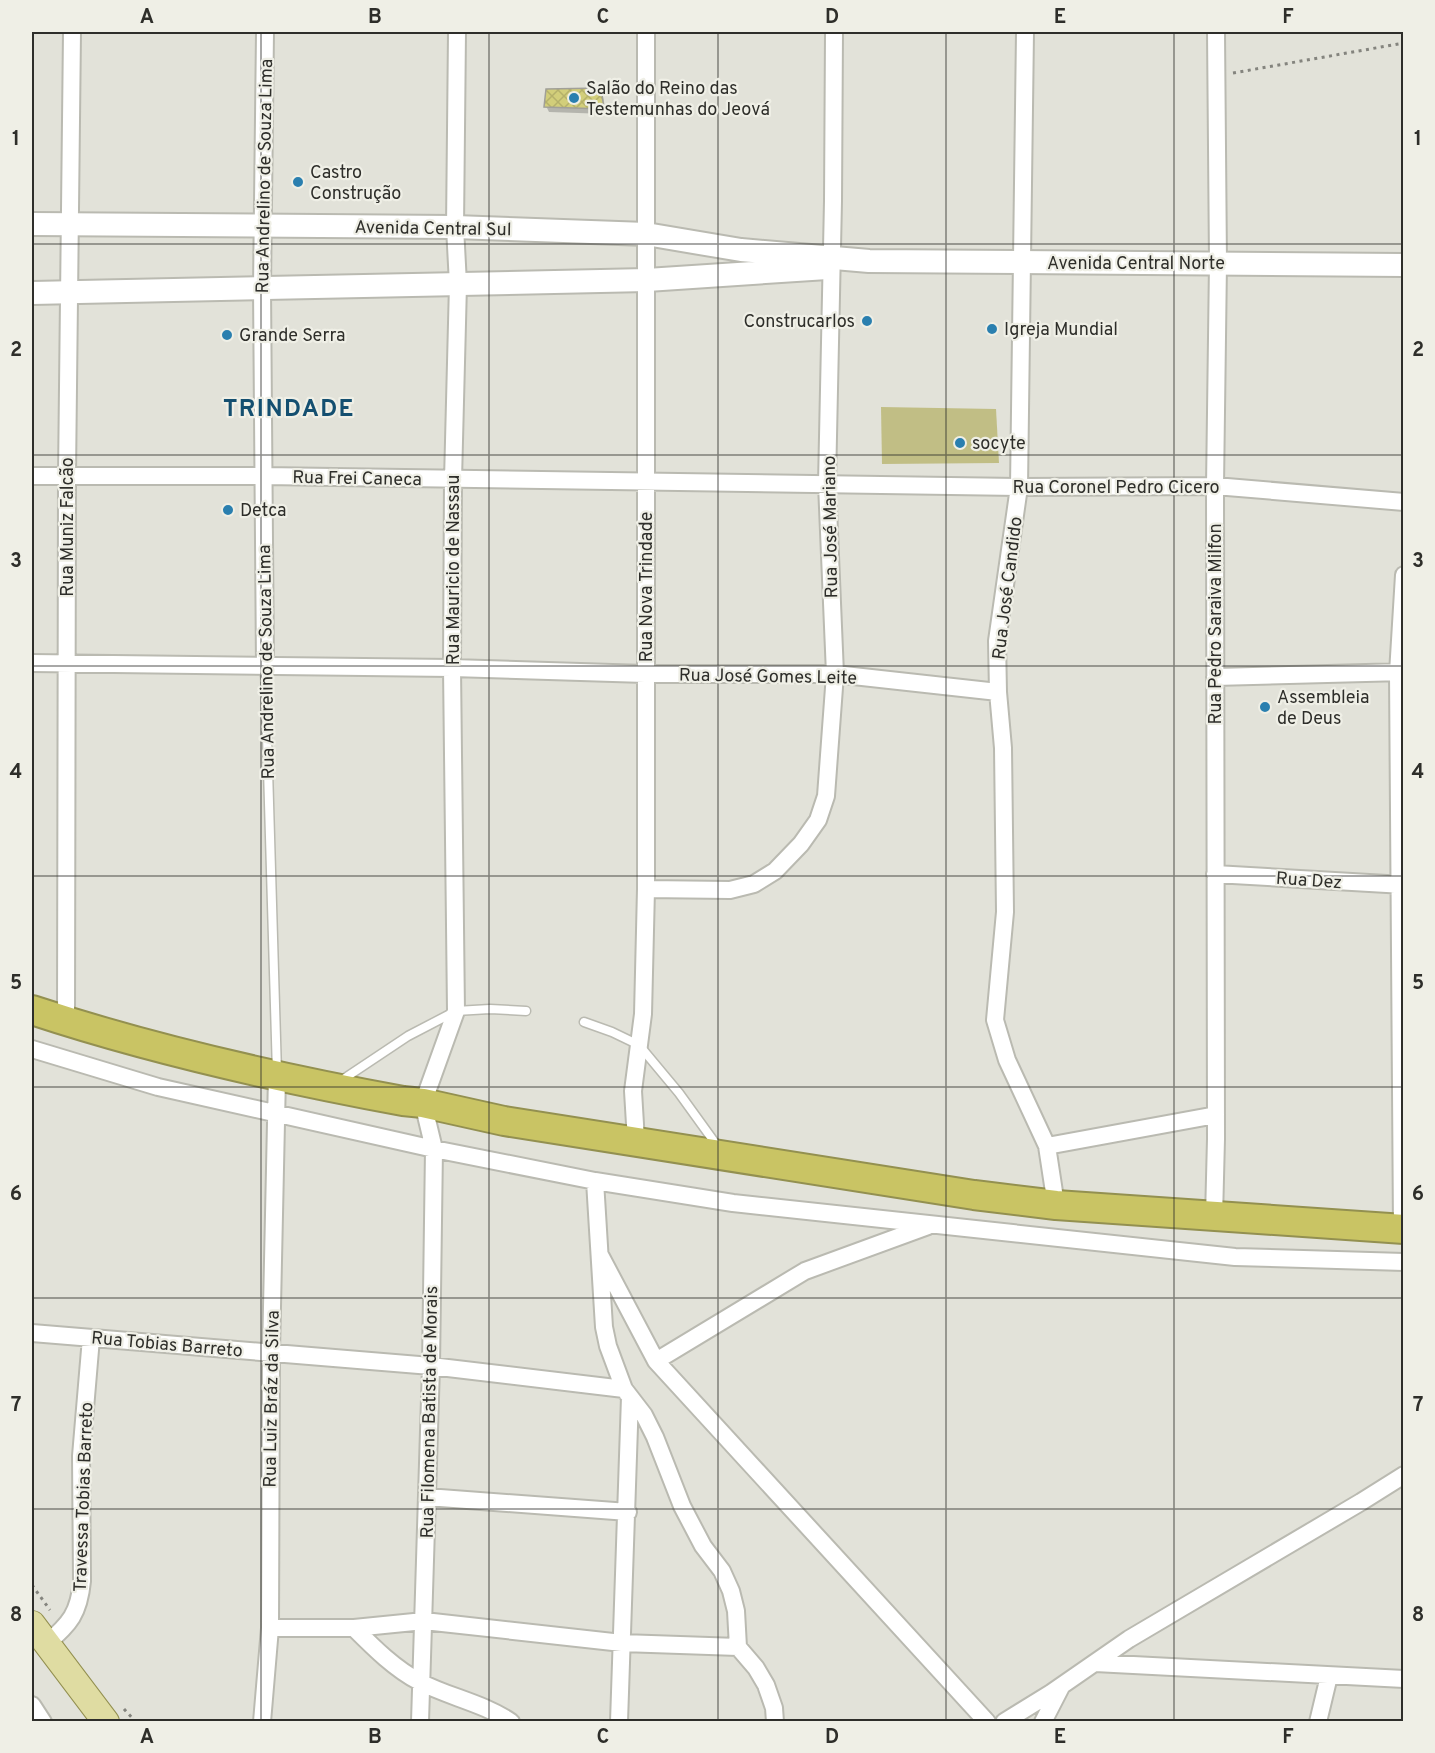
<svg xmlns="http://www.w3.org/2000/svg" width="1435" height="1753" viewBox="0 0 1435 1753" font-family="Overpass,sans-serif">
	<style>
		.green { fill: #c1be85 }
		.shadow { fill: #0003 }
		.building { fill: url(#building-cross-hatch); stroke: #a1a098; stroke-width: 1.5 }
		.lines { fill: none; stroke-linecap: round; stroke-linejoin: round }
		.lane-casing { stroke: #babab1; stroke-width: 11 }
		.street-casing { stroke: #babab1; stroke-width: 20 }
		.secondary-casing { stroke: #babab1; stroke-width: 26 }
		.primary-casing { stroke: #939050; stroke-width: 28 }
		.highway-casing { stroke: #939050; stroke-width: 32 }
		.path { stroke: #84847e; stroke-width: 3; stroke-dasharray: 3 4.5; stroke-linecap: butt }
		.lane { stroke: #fff; stroke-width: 8 }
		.street { stroke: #fff; stroke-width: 16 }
		.secondary { stroke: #fff; stroke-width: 22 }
		.primary { stroke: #dfdca2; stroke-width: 26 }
		.highway { stroke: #c9c464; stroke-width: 28 }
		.grid { fill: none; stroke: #2e2e2a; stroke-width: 1.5; stroke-opacity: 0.55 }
		.poi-dot { fill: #2a7faf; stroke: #efefe6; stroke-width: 2 }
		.labels { text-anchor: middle; stroke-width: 4.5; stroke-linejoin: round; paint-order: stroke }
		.poi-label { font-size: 18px; fill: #2e2e2a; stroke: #efefe6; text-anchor: start }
		.street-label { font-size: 18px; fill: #2e2e2a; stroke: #efefe6 }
		.district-label { font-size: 24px; font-weight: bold; letter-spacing: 1.5px; fill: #144f70; stroke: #efefe6 }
		.neatline { fill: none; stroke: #2e2e2a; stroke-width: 2 }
		.grid-label { font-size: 20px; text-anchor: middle; font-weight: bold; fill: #2e2e2a }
	</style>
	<defs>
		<pattern id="building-cross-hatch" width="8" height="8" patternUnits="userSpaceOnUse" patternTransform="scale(1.5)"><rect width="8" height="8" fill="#d2ce7a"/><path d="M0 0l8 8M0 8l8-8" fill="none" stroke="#b5b16a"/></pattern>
	</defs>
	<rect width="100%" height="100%" fill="#e2e2d9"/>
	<path class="green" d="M881,407L996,409L999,463L882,464Z"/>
	<path class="shadow" d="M600,90L603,96L606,114L549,112L546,106Z"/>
	<path class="building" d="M601,88L604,109L544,107L546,89Z"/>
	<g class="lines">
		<defs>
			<path id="lane" d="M265,668L277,1073
				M584,1022L612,1032L639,1045L679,1093L718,1147
				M339,1082L408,1036L456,1011L490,1009L526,1011"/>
			<path id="street" d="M265,32L262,288L265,668
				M1025,32L1019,487L997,641L998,692L1003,748L1005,912L995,1020L1007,1060L1047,1146L1056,1205
				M32,476H264L1019,487L1215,486L1404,502
				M32,663L452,668L645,674H835L998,692
				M1215,677L1404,672
				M1215,874L1404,885
				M646,889L730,890L754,884L775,871L801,844L818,820L826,796L835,674L827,484L833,201L834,32
				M66,1022L67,476L72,32
				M32,1049L158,1087L434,1149L595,1181L733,1203L1235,1257L1404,1262
				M636,1141L633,1091L643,1014L646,889V32
				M1047,1146L1216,1115
				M595,1181L604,1327L608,1346L624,1389L644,1415L655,1437L682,1506L703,1546L722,1571L731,1591L736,1611L738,1647L756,1668L766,1685L774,1708L775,1722
				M1214,1217L1216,1139L1215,486L1218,263L1216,32
				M1402,1229L1398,673L1404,575
				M600,1255L656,1361L987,1722
				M32,1333L431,1366L624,1389
				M656,1361L805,1271L928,1226
				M427,1497L628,1512
				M270,1628H354C374,1648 395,1669 420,1682C449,1697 483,1703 511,1722
				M354,1628L424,1621L622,1643L738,1647
				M46,1644C70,1624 79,1613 82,1581L81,1456L91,1338
				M1095,1663L1404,1679
				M32,1705L43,1722
				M262,1722L270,1628L271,1353L277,1076
				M420,1722L431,1366L434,1149L423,1103L456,1011L452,668L453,480L458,284L455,227L457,32
				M619,1722L630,1397
				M1004,1722L1051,1693L1129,1639L1361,1502L1404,1475
				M1043,1722L1061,1687
				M1318,1722L1329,1676"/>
			<path id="secondary" d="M32,224L455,227L646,234L741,250L869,261L1404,265
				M32,293L647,280L827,268"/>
			<path id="primary" d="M32,1624L106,1722"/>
			<path id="highway" d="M32,1010C153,1050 278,1078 403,1101L423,1103L504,1121L974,1195L1056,1205L1404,1229"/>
		</defs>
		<use href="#lane" class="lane-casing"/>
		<use href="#street" class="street-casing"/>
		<use href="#secondary" class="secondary-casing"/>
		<use href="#primary" class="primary-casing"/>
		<use href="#highway" class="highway-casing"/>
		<path class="path" d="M1233,73L1404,43
			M32,1585L50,1610
			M124,1709L136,1722"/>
		<use href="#lane" class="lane"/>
		<use href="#street" class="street"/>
		<use href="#secondary" class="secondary"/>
		<use href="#primary" class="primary"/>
		<use href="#highway" class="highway"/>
	</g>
	<path class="grid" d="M261,32V1722M489,32V1722M718,32V1722M946,32V1722M1174,32V1722M32,244H1404M32,455H1404M32,666H1404M32,876H1404M32,1087H1404M32,1298H1404M32,1509H1404"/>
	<g class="poi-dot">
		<circle cx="574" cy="98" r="6"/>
		<circle cx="298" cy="182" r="6"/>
		<circle cx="867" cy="321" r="6"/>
		<circle cx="992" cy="329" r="6"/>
		<circle cx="227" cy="335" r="6"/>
		<circle cx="960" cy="443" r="6"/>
		<circle cx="228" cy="510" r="6"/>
		<circle cx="1265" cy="707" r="6"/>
	</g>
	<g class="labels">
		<g class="poi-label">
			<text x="586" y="94">Salão do Reino das<tspan x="586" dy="21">Testemunhas do Jeová</tspan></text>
			<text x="310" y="178">Castro<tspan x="310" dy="21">Construção</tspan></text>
			<text x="855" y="327" text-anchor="end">Construcarlos</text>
			<text x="1004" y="335">Igreja Mundial</text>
			<text x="239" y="341">Grande Serra</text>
			<text x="972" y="449">socyte</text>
			<text x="240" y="516">Detca</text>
			<text x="1277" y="703">Assembleia<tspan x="1277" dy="21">de Deus</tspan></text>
		</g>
		<g class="street-label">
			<text transform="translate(264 176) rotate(-89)" y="6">Rua Andrelino de Souza Lima</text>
			<text transform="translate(433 228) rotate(1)" y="6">Avenida Central Sul</text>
			<text x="1136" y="269">Avenida Central Norte</text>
			<text transform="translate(357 478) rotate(1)" y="6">Rua Frei Caneca</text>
			<text x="1116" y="493">Rua Coronel Pedro Cicero</text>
			<text transform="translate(67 527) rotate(-90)" y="6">Rua Muniz Falcão</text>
			<text transform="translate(830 527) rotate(-91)" y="6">Rua José Mariano</text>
			<text transform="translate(453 570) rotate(-90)" y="6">Rua Mauricio de Nassau</text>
			<text transform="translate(646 587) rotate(-90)" y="6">Rua Nova Trindade</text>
			<text transform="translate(1007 588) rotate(-83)" y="6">Rua José Candido</text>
			<text transform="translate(1215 624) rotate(-90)" y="6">Rua Pedro Saraiva Milfon</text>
			<text transform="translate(266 662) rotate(-91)" y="6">Rua Andrelino de Souza Lima</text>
			<text transform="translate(768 676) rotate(1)" y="6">Rua José Gomes Leite</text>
			<text transform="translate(1309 880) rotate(4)" y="6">Rua Dez</text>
			<text transform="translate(167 1344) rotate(5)" y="6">Rua Tobias Barreto</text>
			<text transform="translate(271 1399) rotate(-89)" y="6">Rua Luiz Bráz da Silva</text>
			<text transform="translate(429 1412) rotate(-89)" y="6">Rua Filomena Batista de Morais</text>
			<text transform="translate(83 1497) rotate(-88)" y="6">Travessa Tobias Barreto</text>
		</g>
		<g class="district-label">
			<text x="289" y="416">TRINDADE</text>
		</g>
	</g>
	<rect width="1435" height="1753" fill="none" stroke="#efefe6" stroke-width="66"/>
	<rect x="33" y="33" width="1369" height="1687" class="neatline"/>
	<g class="grid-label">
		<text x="147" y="23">A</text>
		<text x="375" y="23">B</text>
		<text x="603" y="23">C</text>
		<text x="832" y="23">D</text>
		<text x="1060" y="23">E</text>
		<text x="1288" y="23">F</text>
		<text x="16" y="145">1</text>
		<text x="1418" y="145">1</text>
		<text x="16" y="356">2</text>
		<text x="1418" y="356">2</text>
		<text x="16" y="567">3</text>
		<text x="1418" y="567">3</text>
		<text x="16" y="778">4</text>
		<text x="1418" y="778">4</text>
		<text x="16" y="989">5</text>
		<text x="1418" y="989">5</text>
		<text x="16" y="1200">6</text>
		<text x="1418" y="1200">6</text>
		<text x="16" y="1411">7</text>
		<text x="1418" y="1411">7</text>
		<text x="16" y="1621">8</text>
		<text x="1418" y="1621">8</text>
		<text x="147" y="1743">A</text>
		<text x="375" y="1743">B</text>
		<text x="603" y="1743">C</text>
		<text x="832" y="1743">D</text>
		<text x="1060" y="1743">E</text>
		<text x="1288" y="1743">F</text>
	</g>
</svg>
